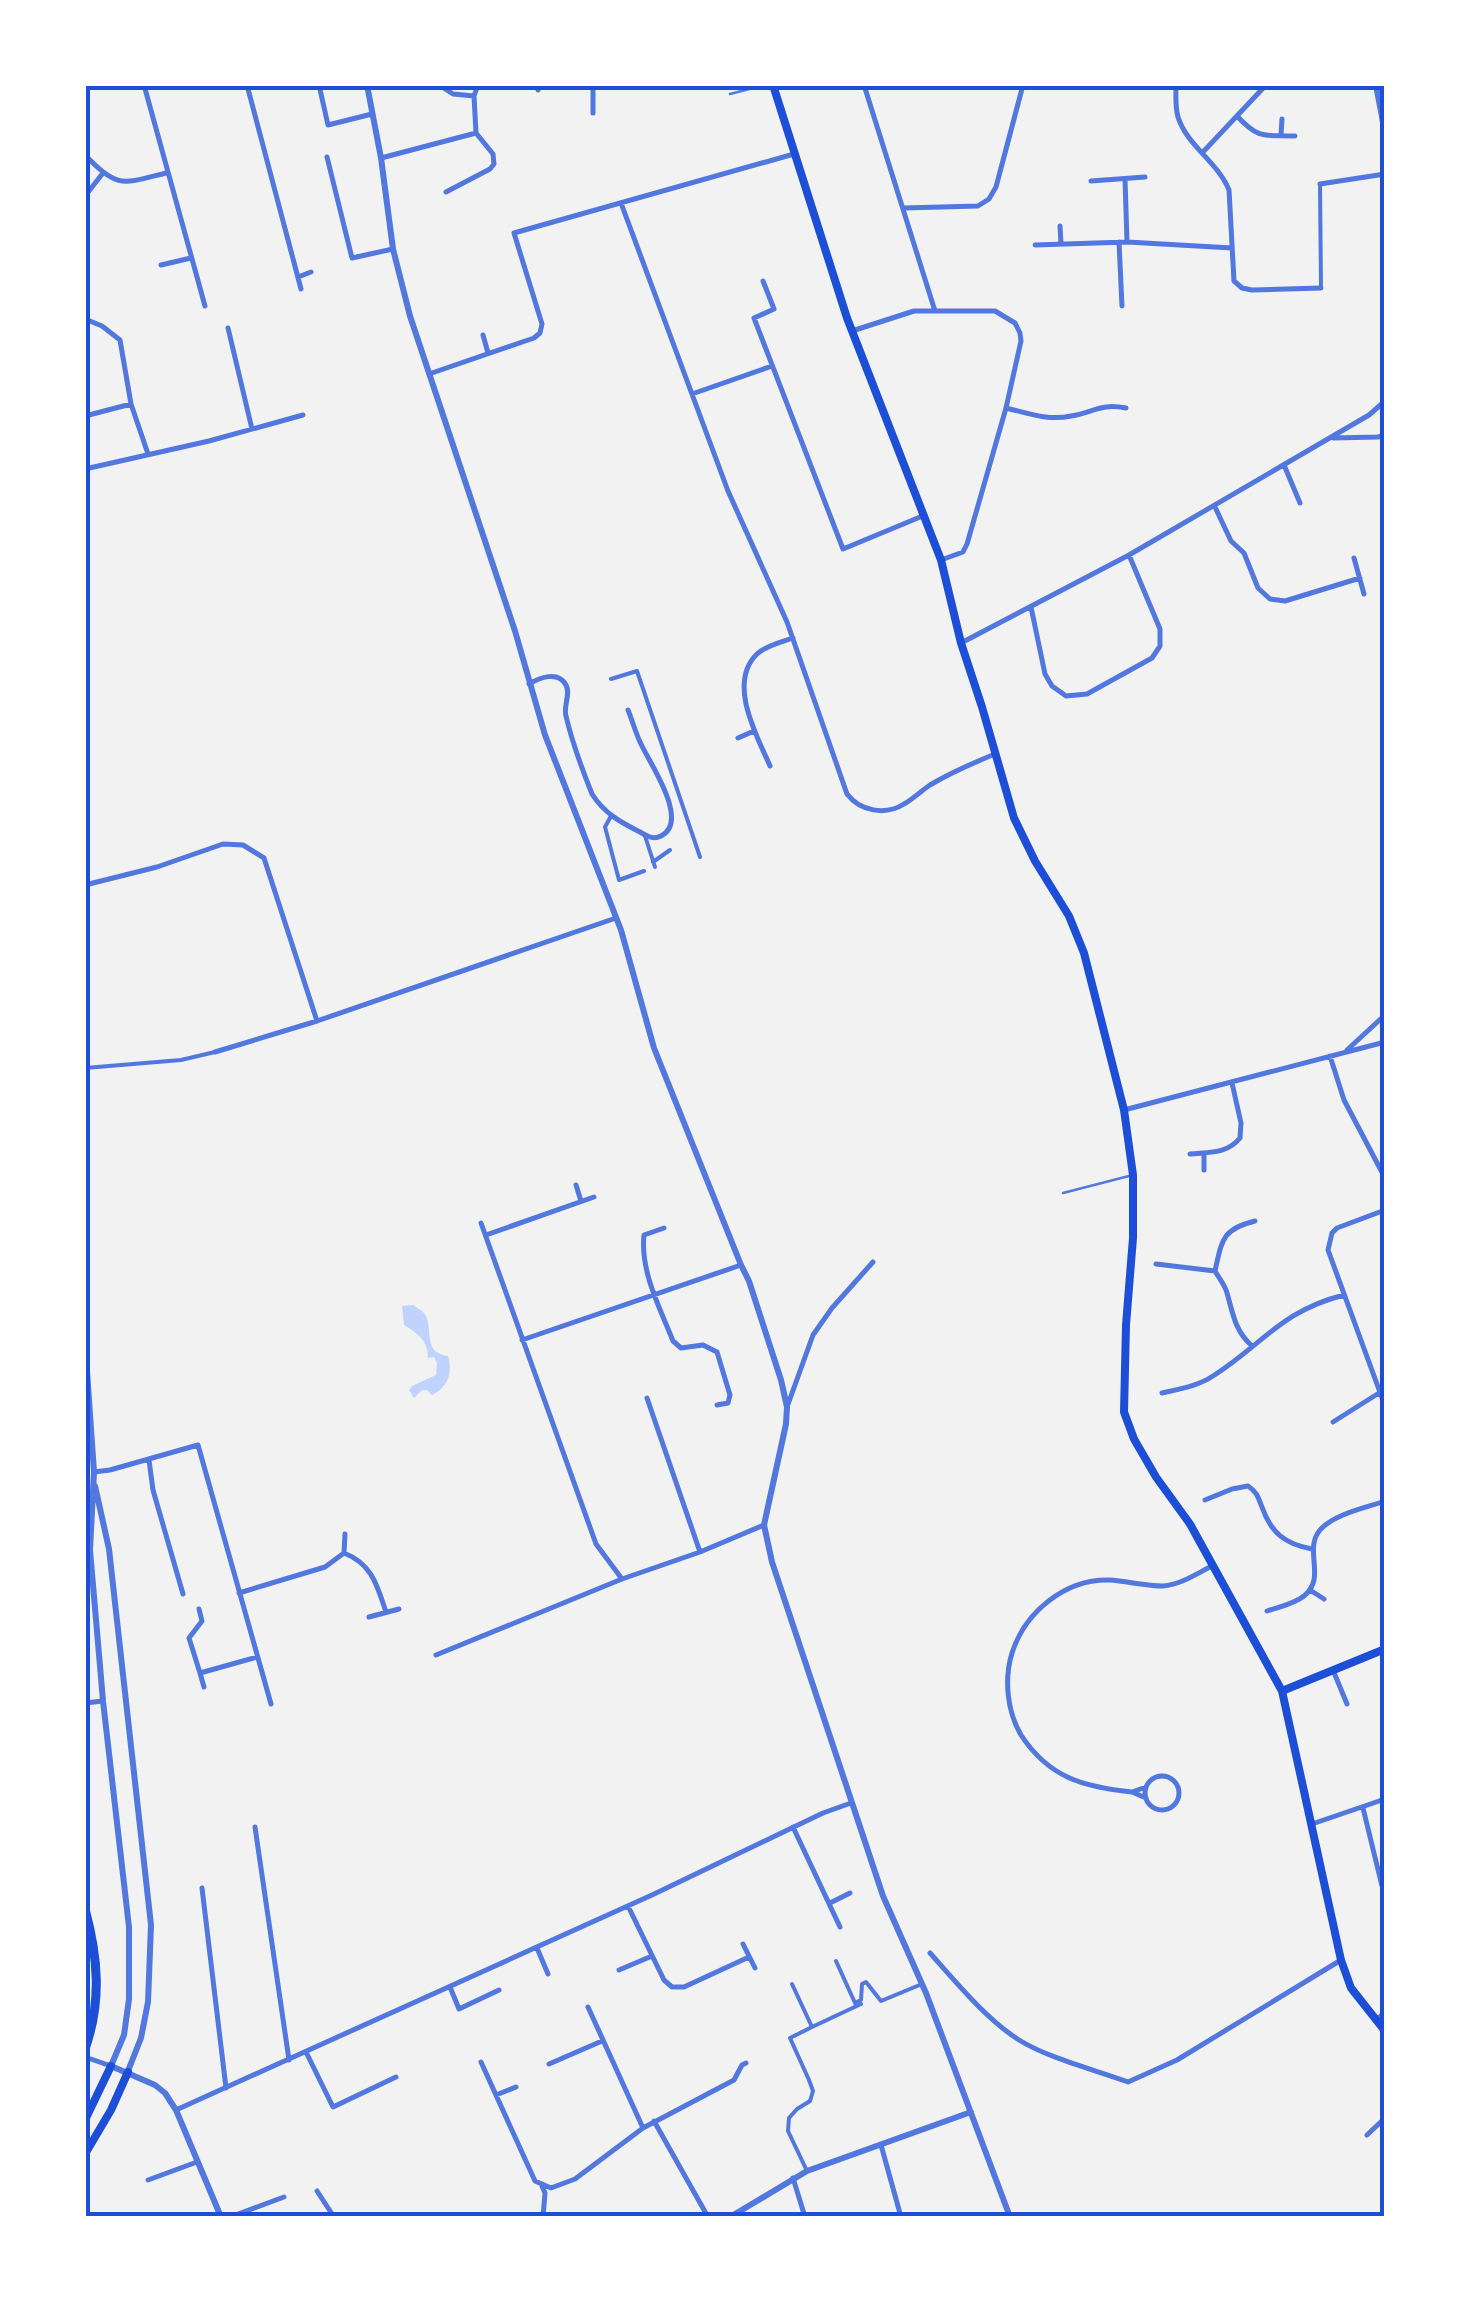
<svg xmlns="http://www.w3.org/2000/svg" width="1470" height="2302" viewBox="0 0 1470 2302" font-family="'Titillium Web',sans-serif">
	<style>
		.water { fill: #bfd3fe }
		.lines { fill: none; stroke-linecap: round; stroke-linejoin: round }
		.service { stroke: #5277de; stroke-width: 2.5 }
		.pedestrian { stroke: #5277de; stroke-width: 4 }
		.minor { stroke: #5277de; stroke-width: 5 }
		.tertiary { stroke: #5277de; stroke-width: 6 }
		.secondary { stroke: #1d4ed8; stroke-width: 8 }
		.primary { stroke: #1d4ed8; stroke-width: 8 }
		.trunk { stroke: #1d4ed8; stroke-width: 9 }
		.neatline { fill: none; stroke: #1d4ed8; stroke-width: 4 }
	</style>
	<rect width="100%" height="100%" fill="#f2f2f2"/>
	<path class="water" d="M413,1305C417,1308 423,1310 426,1316C433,1332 423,1353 448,1356C453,1373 448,1387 432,1395L427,1390H422L414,1398L409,1390L412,1386L436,1375L437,1363L434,1357L428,1358C428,1340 418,1334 404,1325L402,1306Z"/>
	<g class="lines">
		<path class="service" d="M730,94L765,85
			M1063,1193L1129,1176"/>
		<path class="pedestrian" d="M1320,184L1321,288
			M611,679L637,671L700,857
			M611,816L605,827L619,880L644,871
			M645,836L655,867
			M653,862L670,850
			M85,1068L181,1060L215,1052
			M792,1984L812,2027L861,2004L859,2001L855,2003L836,1961
			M859,2001L861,2000L862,1984L866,1982L881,2001L922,1984
			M807,2171L788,2131L789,2118L797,2109L810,2101L813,2091L809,2080L790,2038L812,2027"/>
		<path class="minor" d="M144,85L205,306
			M247,85L301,289
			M319,85L328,125L372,114
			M439,85L453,94L474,96
			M537,85L538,90
			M864,85L935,311
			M1176,85C1176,95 1175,107 1178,117C1187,146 1218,162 1229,190L1234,281L1242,288L1252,290L1321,288
			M593,113V85
			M1237,116C1259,140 1265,135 1295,136
			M1281,135L1282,119
			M1203,152L1266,85
			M85,155C118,189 122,184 166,173
			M327,157L352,258L393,249
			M381,158L476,133L474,96L478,85
			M1125,179L1127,242
			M1091,181L1145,177
			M1320,184L1385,174
			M446,192L490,169L494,164L493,154L476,133
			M85,196L103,173
			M621,203L728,491L787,622L847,794C860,811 885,816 904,804C913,799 921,791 930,785C950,773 973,763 995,754
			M904,208L978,206L989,199L996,187L1023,85
			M1060,226L1061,244
			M1119,242L1122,306
			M1035,245L1127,242L1232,248
			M161,265L191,258
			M298,277L311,272
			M763,281L774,309L754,318L843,549L925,515
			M85,319L102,326L120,340L131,404L148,454
			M228,328L252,429
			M852,331L914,311H995L1015,323L1020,333L1021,341L1006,408L967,544L963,552L941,560
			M483,335L488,353
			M429,374L534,338L540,333L542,324L514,233L794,154
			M692,394L772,366
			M1006,408C1027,413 1048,421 1071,416C1095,412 1100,403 1126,408
			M85,416L131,404
			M1333,438L1378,437L1385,435
			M1284,465L1300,503
			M85,469L209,441L303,415
			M1215,507L1231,541L1244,553L1258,588L1270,599L1285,601L1360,578
			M1354,558L1364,594
			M1031,607L1045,674L1052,686L1066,696L1087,694L1152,658L1160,646V629L1129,555
			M961,643L1129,555L1369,415L1385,401
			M529,684C539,678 558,670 566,685C571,694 563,706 566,716C572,742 582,769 592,794C604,813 620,822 640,832C647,836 653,840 661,836C690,822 651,765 642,746C636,735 633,722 628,710
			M738,738L754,731
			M770,766C757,736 727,683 757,654C765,646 782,642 793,638
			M85,885L157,867L223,844L243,845L264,858L317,1021
			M1347,1050L1385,1015
			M215,1052L317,1021L616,918
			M1330,1056L1344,1100L1385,1178
			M1124,1110L1385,1042
			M1204,1153V1170
			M1190,1154C1210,1152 1227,1154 1240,1138L1241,1123L1232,1083
			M576,1185L581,1201
			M1385,1210L1337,1228L1332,1233L1328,1250L1385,1406
			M481,1223L596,1544L622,1579
			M664,1228L644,1235C640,1271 660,1308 673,1341L681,1348L703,1345L717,1352L730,1395L728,1403L717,1405
			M486,1235L594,1197
			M1156,1264L1215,1271C1219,1278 1225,1285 1227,1293C1233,1314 1235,1331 1252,1346
			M1215,1271C1222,1240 1222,1229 1255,1221
			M522,1340L741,1265
			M1162,1393C1179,1389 1198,1386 1213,1376C1263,1344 1281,1311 1344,1295
			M647,1398L700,1552
			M787,1407L813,1335L832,1308L873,1262
			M1333,1422L1379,1393
			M149,1460L153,1490L183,1594
			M94,1472L110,1470L198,1445L271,1704
			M1205,1500L1232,1489L1248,1486C1257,1492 1258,1497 1262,1507C1271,1533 1285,1544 1312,1549
			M344,1553C372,1564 377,1585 386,1612
			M1385,1576V1579
			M1310,1590L1324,1599
			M239,1593L325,1567L344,1553L345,1534
			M199,1609L202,1621L189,1638L200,1673L257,1657
			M1267,1611C1279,1607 1294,1604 1304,1596C1327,1578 1303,1550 1320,1530C1334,1514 1365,1508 1385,1501
			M369,1617L399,1609
			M436,1655L622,1579L700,1552L764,1525
			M1333,1670L1347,1704
			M200,1673L204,1687
			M85,1703L103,1701
			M1145 1793a17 17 0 1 1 34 0a17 17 0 1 1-34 0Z
			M1146,1787L1132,1792L1146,1798
			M1132,1792C1084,1787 1049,1778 1021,1735C1007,1711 1004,1679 1012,1653C1025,1612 1065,1579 1109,1580C1127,1581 1145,1586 1163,1586C1180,1585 1196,1574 1212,1566
			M1363,1808L1382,1886
			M1312,1824L1385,1799
			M255,1827L289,2060
			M793,1827L840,1927
			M202,1888L226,2088
			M830,1903L850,1893
			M628,1906L664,1980L672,1987H684L749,1957
			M743,1944L755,1968
			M537,1948L548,1974
			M930,1953C956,1982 986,2019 1019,2040C1048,2058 1095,2070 1128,2082L1177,2060L1341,1960
			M619,1970L652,1956
			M450,1987L459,2009L499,1990
			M588,2007L643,2128
			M1375,2020L1385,2013
			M306,2052L333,2107L396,2077
			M85,2057L111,2066
			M481,2062L535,2181L551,2188L575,2179L643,2128L734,2080L742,2065L746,2063
			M549,2064L602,2041
			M496,2095L516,2087
			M176,2110L652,1895L823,1813L851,1803
			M654,2121L708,2217
			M1367,2135L1385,2118
			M881,2145L901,2217
			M793,2178L805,2217
			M148,2180L197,2162
			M542,2186L545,2193L543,2217
			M317,2191L334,2217
			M230,2217L284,2197"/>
		<path class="tertiary" d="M367,85L381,158L393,249L410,316L515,631L545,735L621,930L654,1048L741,1265L749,1281L781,1380L787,1407L786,1424L764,1525L772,1562L883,1896L926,1993L1010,2217
			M1376,85L1385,133
			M85,1342L94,1472L90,1550L103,1701L129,1927V1999L124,2035L111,2066L155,2085L165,2093L176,2110L221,2217
			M95,1486L109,1549L151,1925L148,2002L141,2038L128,2071
			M730,2217L807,2171L971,2112"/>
		<path class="secondary" d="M85,2120L111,2066
			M85,2154L111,2110L128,2072"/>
		<path class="primary" d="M773,85L847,318L941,560L961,643L982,707L1014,818L1035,861L1069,916L1084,953L1124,1110L1133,1175V1238L1126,1325L1124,1412L1134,1439L1156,1477L1190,1524L1282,1691L1341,1960L1351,1988L1385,2031
			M1282,1691L1385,1649"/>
		<path class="trunk" d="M85,1909C98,1957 102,2001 85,2049"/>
	</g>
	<rect width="1470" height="2302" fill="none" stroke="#ffffff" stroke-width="175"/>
	<rect x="88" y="88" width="1294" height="2126" class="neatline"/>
</svg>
